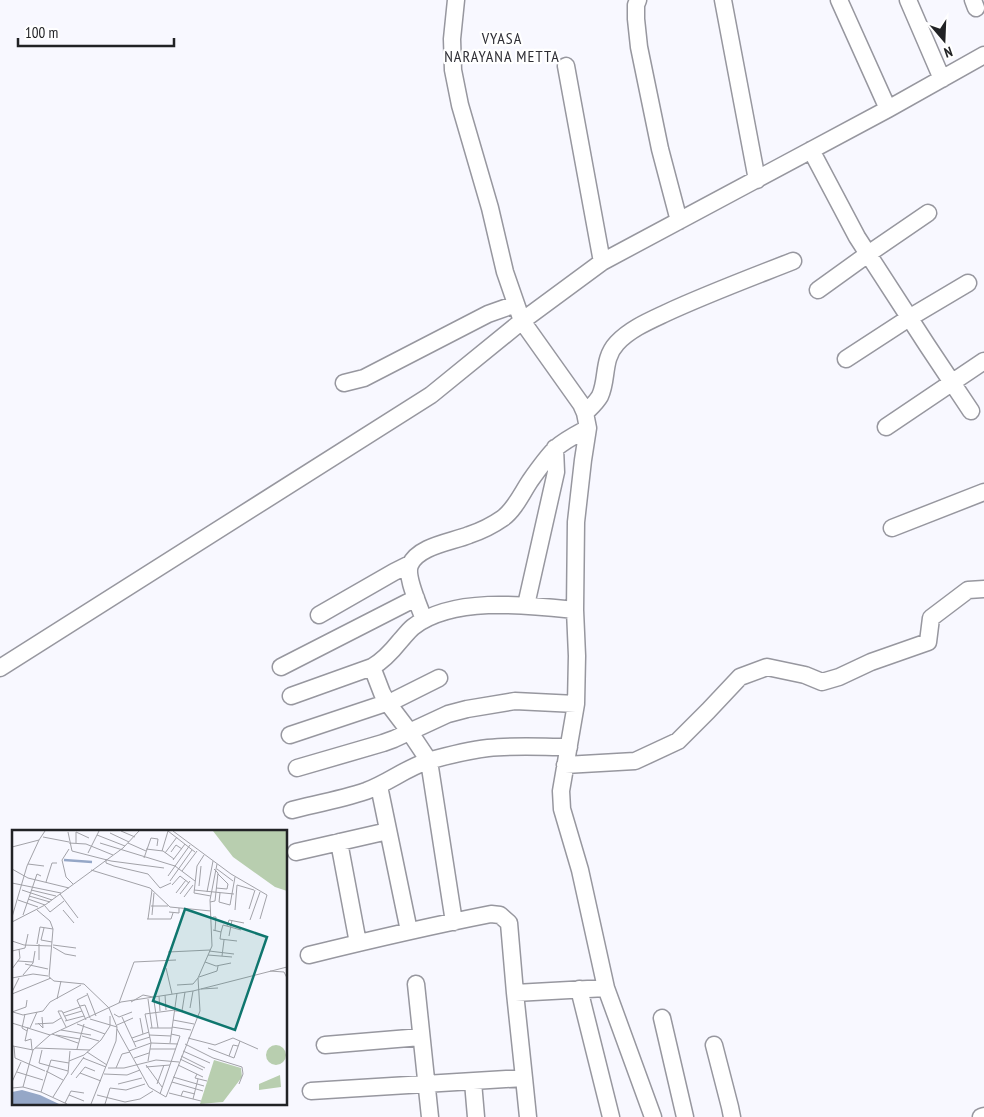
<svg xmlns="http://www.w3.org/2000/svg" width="984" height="1117" viewBox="0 0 984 1117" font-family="'PT Sans Narrow',sans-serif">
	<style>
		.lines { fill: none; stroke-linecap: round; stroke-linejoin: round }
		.minor-casing { stroke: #97979f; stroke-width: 19 }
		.minor { stroke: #fff; stroke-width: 16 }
		.labels { text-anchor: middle; stroke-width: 4.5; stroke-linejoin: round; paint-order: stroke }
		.neighbourhood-label { font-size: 16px; letter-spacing: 1px; fill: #2e2e35; stroke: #fff }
		.inset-river { fill: none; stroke: #95a7c7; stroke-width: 2.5 }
		.inset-road { fill: none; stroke: #a2a2a8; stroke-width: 1 }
		.view { fill: #0f766e; fill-opacity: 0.15; stroke: #0f766e; stroke-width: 2.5 }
		.inset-edge { fill: none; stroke: #212225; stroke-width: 2.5 }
	</style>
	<rect width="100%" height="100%" fill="#f8f8ff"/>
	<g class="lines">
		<defs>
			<path id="minor" d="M456,0L452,39L453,70L460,105L490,208L505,272L522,321L581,404L585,413L588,428L583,460L576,522L575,610L577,656L576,704L561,791L562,809L580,870L606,988L653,1117
				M638,0L636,5V19L639,47L660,149L679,221
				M723,0L757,180
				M839,0L888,109
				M908,0L942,79
				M973,0L976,8
				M566,66L602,262
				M811,150L857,237L927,345L971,411
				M818,290L868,254L928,213
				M846,359L909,318L968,283
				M344,383L364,378L488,314L516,304
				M585,413C590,408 596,403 600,396C608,379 602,359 617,343C630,329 649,321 666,313C707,294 750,278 793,261
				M886,427L984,361
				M892,528L984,492
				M526,605L556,472L555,448
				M319,615L394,572L410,564
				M424,620C420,607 405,577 410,565C418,546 452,542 469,535C481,531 493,525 503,518C515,509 522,493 530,481C537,471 547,457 556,448C565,440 577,434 588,428
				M281,667L416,598
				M372,667L382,693L387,702L409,731L429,761L454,922
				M0,668L431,395L522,321L602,262L888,109L984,55
				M291,696L372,667C383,661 392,651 400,641C404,637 408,631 413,627C453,596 527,605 575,610
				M290,735L395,700L439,678
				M565,765L635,761L678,741L708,711L740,677L767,667L805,675L822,682L839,677L871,662L928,642L931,618L968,590L984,589
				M297,768L383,743L394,739L448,714L467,709L515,701L576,704
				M379,786L409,931
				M292,810C316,804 342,799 366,791C388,783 406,768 428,761C446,756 470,750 488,748C515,745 542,747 569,747
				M339,842L358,943
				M296,852L388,831
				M309,955C370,940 430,926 491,914L500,915L509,923L515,993
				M416,984L430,1117
				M579,989L611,1117
				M662,1018L685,1117
				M325,1045L421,1037
				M714,1045L730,1107L732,1117
				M524,1078L528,1117
				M473,1082L476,1117
				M311,1091L524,1078L515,993L606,988
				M981,1117L984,1116"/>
		</defs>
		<use href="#minor" class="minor-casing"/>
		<use href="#minor" class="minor"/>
	</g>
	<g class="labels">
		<g class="neighbourhood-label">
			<text x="502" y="44">VYASA<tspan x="502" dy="18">NARAYANA METTA</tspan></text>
		</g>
	</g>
	<g transform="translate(12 830)">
		<rect width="275" height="275" fill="#f8f8ff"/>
		<path d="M201,1H275V61L263,57L221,27ZM254 225a10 10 0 1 1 20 0a10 10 0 1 1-20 0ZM202,230L229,238L230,247L211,272L188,274ZM268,245L269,257L247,260V254Z" fill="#b8ceaf"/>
		<path d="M10,260L28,265L47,274H0V262Z" fill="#95a7c7"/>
		<path class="inset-river" d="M52,30L80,32"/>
		<path class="inset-road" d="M109,1L123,7M156,1L183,22M161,1L219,44L255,65L248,89M56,2L60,21L99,31L152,38M98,3L117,12M85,5L113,16M31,7L57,12M57,13L74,14L101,25M64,13V2L77,8M88,13L163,36L183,51M116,13L134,21M0,17L27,10L33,1M57,19L50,30L54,47L61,54M134,19L151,21L162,29M150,21L156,1M159,22L164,15L170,19M76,23L87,1M153,23L165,7M192,25L185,36L182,63L199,66M132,28L139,8L146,9L145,16M94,29V33L102,36L136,44L148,58L159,53M161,30L173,14M16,34L32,36M0,39L16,48L57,58M205,39L221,51M79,40L138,58L158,77L199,81M170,41L185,21M156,46L178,15M158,51L180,20M34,52L40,33H45M0,53L49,63M160,55L168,46L177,53M187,56L189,36M204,58L215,59L216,54L206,44M10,60L40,70M19,60L44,66M182,60L222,64M195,62L201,31M164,63L174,50M208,63L207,72L218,75L223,47M48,64L66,88M168,64L178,51M17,66L38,72M172,67L181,55M16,69L33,75M6,70L26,77M198,72L203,71L206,43L202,39M33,76L38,82L52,71M139,76H156M237,79L243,60M25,80L38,91L41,99L37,147L42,151L72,154L97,178L105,197L104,211L79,274M51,80L62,93M223,80L225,55L242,60M157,82L167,83V78M11,85L25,44L29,46M140,85L142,63M0,87L15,36L27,10M201,87H204L203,101M135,89H159L161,83M136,89L140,60M238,90L248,62M0,92L33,75L111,18L127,1M215,96L217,90L232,93M32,98L29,110L40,112M201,100L209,102L211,95L229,100M209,102L208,109L225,111M217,106L220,90M0,111L12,115L39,116M25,114L28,97L41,99M41,115L64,118M41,117L53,124L64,126M0,121L13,118L16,104M197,121L222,124M156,122L198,120M196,125L220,127M210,126L212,110M27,130V114M6,131L21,132M193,132L204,136L219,133M13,134L36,139M154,138L160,164M0,139L8,128L7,119M258,141L272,142L275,148M11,145L21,133L23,121M187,147L205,141L206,136M0,148L21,144L36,146M165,155L181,154L186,148M189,159L206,158M0,162L7,148M75,163L84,186M0,164L39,148M153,165L154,180M147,166L148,181M45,169L49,151M136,169L140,198M142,171L146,198M119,172L131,165L141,167M107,173L122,132L164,130M68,176L73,175L78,188M178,178L181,161M163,181H170L173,162M0,182L14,177L15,170M1,182L11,185L31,181L38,172L69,155M51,183L68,177M13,184L10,198L15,201M102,184L107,187L120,182M53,186L70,181M110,187L124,217M128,188L131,204M78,189L105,197M74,190L65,170L75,165M161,190L182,194M53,191L72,186M0,193L38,205M26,193L31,198L30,187M23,194L41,193L49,188M65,194L93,204M105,195L121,188M16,197L13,211L19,209L20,220M54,197L46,181H50L55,191M160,197L179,200M18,198L25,182M138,198H160M105,199L137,257L154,267M49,200L79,205M40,204L66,213M44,205L68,209M137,205L159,206M70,206L87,211M120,208L137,202M176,208L203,215L221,208L246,219M122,212L138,207M158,213L165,163M173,214L201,228L230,237L231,244L227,254M1,216L21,220M2,216L3,228L33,241M23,218L78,220M196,218L222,228L228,211M65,219L72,194M138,219H164M21,220L38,205L109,172L181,161L275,137M30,220L27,233L56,241M117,221L139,213L166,214M171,221L198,233M75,222L95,235M169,226L193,238M217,226L221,215L226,216M71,228L94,237M122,228L137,223M168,229L191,240M57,231L72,225L89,210L98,196V186M136,231L139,213L133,184L163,180M134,235L150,257M166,235L191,247M134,237L158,235M96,238H112L144,230L167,232M104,238L110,224L118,222M34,241L51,250M5,242L31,250M68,243L89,251M92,244L115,245L128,240M185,244L183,248L195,251M59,245L72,227M161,247L192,256M64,248L73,237L83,241M0,252L9,232M160,252L191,261M106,254L130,248M145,254L152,235M11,257L21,220M0,258L11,257L29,262L55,274M29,262L39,230L57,233M157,263L189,271M148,264L168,206L159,204M57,265L72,271M85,265L113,272L128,269L141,261M169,266L171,261L183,264M41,267L56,243L58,221M154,267L188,181L186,148L200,116L198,70L205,34M181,269L186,249M53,273L59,261L72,263M93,274L98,258L114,260L133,254"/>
		<path class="view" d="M173,79L255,107L223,200L141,171Z"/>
		<rect width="275" height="275" class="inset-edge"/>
	</g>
	<g transform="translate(944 40) rotate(161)" stroke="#ffffff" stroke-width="4" paint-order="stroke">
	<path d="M0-4L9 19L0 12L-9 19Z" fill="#212225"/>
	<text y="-8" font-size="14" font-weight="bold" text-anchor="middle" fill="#212225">N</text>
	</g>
	<path d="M18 38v8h156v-8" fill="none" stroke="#212225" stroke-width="2.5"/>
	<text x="25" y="38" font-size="15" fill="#212225" stroke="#ffffff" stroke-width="4" paint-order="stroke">100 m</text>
</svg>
